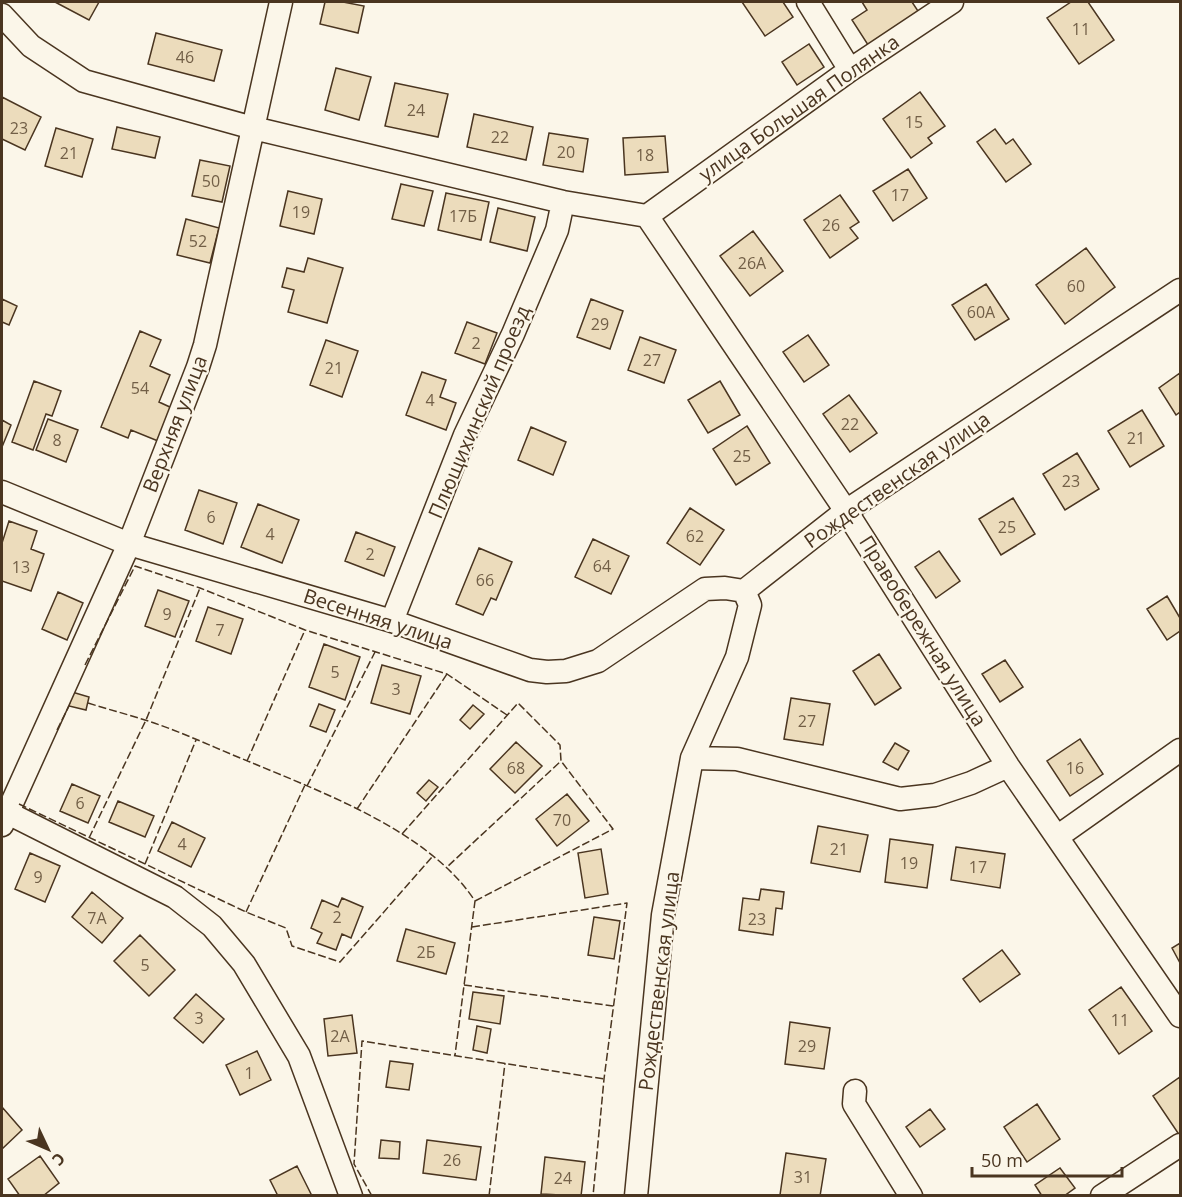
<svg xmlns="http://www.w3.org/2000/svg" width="1182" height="1197" viewBox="0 0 1182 1197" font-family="'Open Sans',sans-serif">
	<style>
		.building { fill: #ecdcbc; stroke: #4a3520; stroke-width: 1.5 }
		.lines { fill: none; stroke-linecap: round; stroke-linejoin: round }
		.minor-casing { stroke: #4a3520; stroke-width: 25 }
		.minor { stroke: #fbf6e9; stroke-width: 22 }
		.fence { stroke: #4a3520; stroke-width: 1.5; stroke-dasharray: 8 3; stroke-linecap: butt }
		.labels { text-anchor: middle; stroke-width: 4.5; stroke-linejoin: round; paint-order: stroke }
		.number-label { font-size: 16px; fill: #725f47 }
		.street-label { font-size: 20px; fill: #4a3520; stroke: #fbf6e9 }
	</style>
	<rect width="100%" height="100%" fill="#fbf6e9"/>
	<path class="building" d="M55,2H99L89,20Z
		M325,2H343L364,6L358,33L320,24Z
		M742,2H783L793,17L765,36Z
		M862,2H912L920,14L870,48L852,20L867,10Z
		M1071,2H1088L1114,40L1079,64L1047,18Z
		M156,33L222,50L214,81L148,64Z
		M809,44L824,67L797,85L782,62Z
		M336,68L371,77L359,120L325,110Z
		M395,83L448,94L438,137L385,126Z
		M920,92L945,126L928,138L932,143L911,158L883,119Z
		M2,97L41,117L25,150L2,139Z
		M474,114L533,127L526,160L467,147Z
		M117,127L160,137L155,158L112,149Z
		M56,128L93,139L82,177L45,166Z
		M995,129L1006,144L1013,139L1031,164L1006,182L977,142Z
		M549,133L588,139L583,172L543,165Z
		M665,136L668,172L625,175L623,138Z
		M200,160L230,166L222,202L192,196Z
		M908,169L927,198L893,221L873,191Z
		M401,184L433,191L424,226L392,219Z
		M288,191L322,199L314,234L280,226Z
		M446,193L489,202L481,240L438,230Z
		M840,195L859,222L850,228L858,238L830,258L804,220Z
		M498,208L535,217L527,251L490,242Z
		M186,219L219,228L210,263L177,255Z
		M753,231L783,271L750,296L720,256Z
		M1086,248L1115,287L1065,324L1036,285Z
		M308,258L343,268L327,323L288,312L294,290L282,287L287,268L304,272Z
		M986,284L1009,319L975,340L952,305Z
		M2,299L17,306L9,325L2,322Z
		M591,299L623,311L610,349L577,337Z
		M467,322L497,333L485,364L455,353Z
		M140,331L161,340L150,366L170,375L159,402L172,408L158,441L131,430L128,438L101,427Z
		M808,335L829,365L804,382L783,352Z
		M640,337L676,350L664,383L628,370Z
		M326,340L358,351L342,397L310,385Z
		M422,372L446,380L440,397L456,403L446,430L406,415Z
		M1180,373V412L1176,415L1159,388Z
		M34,381L61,391L52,416L46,414L33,450L12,442Z
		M720,381L740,415L708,433L688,400Z
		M849,395L877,433L850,452L823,414Z
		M1142,410L1164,446L1130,467L1108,431Z
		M48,419L78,430L66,462L36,450Z
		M2,420L11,425L2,447Z
		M747,426L770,463L736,485L713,449Z
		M531,427L566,442L553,475L518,460Z
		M1077,453L1099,489L1065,510L1043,474Z
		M199,490L237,503L223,544L185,530Z
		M1013,498L1035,534L1001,555L979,519Z
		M258,504L299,520L282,563L241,547Z
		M690,508L724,530L700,565L667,543Z
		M9,521L37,531L31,549L44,554L31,591L2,581V543Z
		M356,532L395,547L384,576L345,561Z
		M593,539L629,556L611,594L575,577Z
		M479,548L512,562L496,600L491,598L483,615L456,604Z
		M939,551L960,581L936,598L915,567Z
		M158,590L189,601L175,637L145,626Z
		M58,592L83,603L67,640L42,629Z
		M1167,596L1180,618V631L1167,640L1147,609Z
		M208,607L243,619L231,654L196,641Z
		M324,644L360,657L345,700L309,687Z
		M879,654L901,688L875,705L853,671Z
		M1005,660L1023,687L1000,702L982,674Z
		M382,665L421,676L410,714L371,703Z
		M72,692L89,697L86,710L69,706Z
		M791,698L830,704L823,745L784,739Z
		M319,704L335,710L326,732L310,726Z
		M473,705L484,714L470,729L460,720Z
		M1080,739L1103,774L1070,796L1047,761Z
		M516,742L542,766L515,793L490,769Z
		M895,743L909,751L898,770L883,762Z
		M429,780L438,787L426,801L417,793Z
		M72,784L100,796L88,823L60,811Z
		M567,794L589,821L557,846L536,819Z
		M118,801L154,816L145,837L109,822Z
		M172,822L205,838L191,867L158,851Z
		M818,826L868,835L860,872L811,863Z
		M890,839L933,845L927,888L885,882Z
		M956,847L1005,854L1000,888L951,880Z
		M601,849L608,894L585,898L578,853Z
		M30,853L60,866L45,902L15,889Z
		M761,889L784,892L782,909L776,908L773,935L739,930L743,898L759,900Z
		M92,892L123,918L102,943L72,917Z
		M342,898L363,907L351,938L342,934L336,950L317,943L322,933L311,928L322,900L338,907Z
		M594,917L620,921L614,959L588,955Z
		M406,929L455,943L446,974L397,961Z
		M140,935L175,970L149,996L114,961Z
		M1180,943V963L1172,948Z
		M1002,950L1020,974L980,1002L963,979Z
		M1121,987L1152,1031L1119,1054L1089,1010Z
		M473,992L504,996L500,1024L469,1019Z
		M196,994L224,1019L203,1043L174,1018Z
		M352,1015L357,1053L328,1056L324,1019Z
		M790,1022L830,1028L824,1069L785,1064Z
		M477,1026L491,1029L487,1053L473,1050Z
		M257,1051L271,1080L240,1095L226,1065Z
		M390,1061L413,1064L409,1090L386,1087Z
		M1180,1077V1136L1153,1096Z
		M1037,1104L1060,1139L1027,1162L1004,1127Z
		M2,1107L22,1130L2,1149Z
		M930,1109L945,1129L920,1147L906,1127Z
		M381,1140L400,1142L399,1159L379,1158Z
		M427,1140L481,1147L476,1180L423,1173Z
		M786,1153L826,1159L820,1196L780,1195Z
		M40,1156L59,1183L43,1196H20L8,1179Z
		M545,1157L585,1162L581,1196L541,1194Z
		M297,1166L312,1196H278L270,1180Z
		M1060,1168L1075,1188L1064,1196H1042L1035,1185Z"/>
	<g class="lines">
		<defs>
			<path id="minor" d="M808,2L850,70
				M2,15L31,46L84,81L253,128L563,202L647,216
				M647,216L846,511L1008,766L1180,1016
				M647,216L850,70L952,2
				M2,492L129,544L392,621L530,670L547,672L566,671L598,661L705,589L725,588L744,591
				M392,621L465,435L513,334L557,230L563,202
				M692,758L737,759L900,799L935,795L971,783L1008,766
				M2,810L175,897L212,926L244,964L299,1056L351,1196
				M2,825L129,544L198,367L205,345L281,2
				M1057,837L1180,750
				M855,1091L854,1104L911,1196
				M636,1196L663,915L692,758L737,657L750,605L744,591L846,511L1180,290
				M1102,1196L1180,1145"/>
		</defs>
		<use href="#minor" class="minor-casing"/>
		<use href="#minor" class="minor"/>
		<path class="fence" d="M85,665L135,566L200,588L305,630L447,674L507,715
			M88,703C107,709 126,714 145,720C180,731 215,748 250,762C324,793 430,832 475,901L455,1055
			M57,730L69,706
			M247,761L305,630
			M307,786L375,652
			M19,804L246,912L286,928L292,946L340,962L432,857
			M357,809L447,674
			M402,834L518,703L560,745L561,761L447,867
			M89,838L146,720L200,588
			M145,864L196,740
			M475,901L613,829L561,761
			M246,912L305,785
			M472,927L627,903L604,1079L593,1196
			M464,985L613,1006
			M372,1196L354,1164L362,1041L604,1079
			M489,1196L505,1063"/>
	</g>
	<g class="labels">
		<g class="number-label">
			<text x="1081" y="35">11</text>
			<text x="185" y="63">46</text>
			<text x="416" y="116">24</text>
			<text x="914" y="128">15</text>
			<text x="19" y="134">23</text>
			<text x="500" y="143">22</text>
			<text x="566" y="158">20</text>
			<text x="69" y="159">21</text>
			<text x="645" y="161">18</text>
			<text x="211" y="187">50</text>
			<text x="900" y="201">17</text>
			<text x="301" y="218">19</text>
			<text x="463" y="222">17Б</text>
			<text x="831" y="231">26</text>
			<text x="198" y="247">52</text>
			<text x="752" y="269">26А</text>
			<text x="1076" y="292">60</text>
			<text x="981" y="318">60А</text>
			<text x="600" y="330">29</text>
			<text x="476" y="349">2</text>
			<text x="652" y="366">27</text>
			<text x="334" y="374">21</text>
			<text x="140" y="394">54</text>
			<text x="430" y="406">4</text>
			<text x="850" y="430">22</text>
			<text x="1136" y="444">21</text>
			<text x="57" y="446">8</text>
			<text x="742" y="462">25</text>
			<text x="1071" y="487">23</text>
			<text x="211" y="523">6</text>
			<text x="1007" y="533">25</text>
			<text x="270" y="540">4</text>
			<text x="695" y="542">62</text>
			<text x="370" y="560">2</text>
			<text x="602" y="572">64</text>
			<text x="21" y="573">13</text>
			<text x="485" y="586">66</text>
			<text x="167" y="620">9</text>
			<text x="220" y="636">7</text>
			<text x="335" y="678">5</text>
			<text x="396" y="695">3</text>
			<text x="807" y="727">27</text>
			<text x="516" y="774">68</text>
			<text x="1075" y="774">16</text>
			<text x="80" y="809">6</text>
			<text x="562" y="826">70</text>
			<text x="182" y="850">4</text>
			<text x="839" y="855">21</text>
			<text x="909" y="869">19</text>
			<text x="978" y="873">17</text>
			<text x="38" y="883">9</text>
			<text x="337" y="923">2</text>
			<text x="97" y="924">7А</text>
			<text x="757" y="925">23</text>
			<text x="426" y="958">2Б</text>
			<text x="145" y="971">5</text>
			<text x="199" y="1024">3</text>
			<text x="1120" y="1026">11</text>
			<text x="340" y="1042">2А</text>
			<text x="807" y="1052">29</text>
			<text x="249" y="1079">1</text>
			<text x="452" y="1166">26</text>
			<text x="803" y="1183">31</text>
			<text x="563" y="1184">24</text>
		</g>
		<g class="street-label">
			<text transform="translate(799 108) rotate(-35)" y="7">улица Большая Полянка</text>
			<text transform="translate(479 412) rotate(-67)" y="7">Плющихинский проезд</text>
			<text transform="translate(175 424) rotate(-69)" y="7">Верхняя улица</text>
			<text transform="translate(897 480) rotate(-35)" y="7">Рождественская улица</text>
			<text transform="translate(378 619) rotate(18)" y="7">Весенняя улица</text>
			<text transform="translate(923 631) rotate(58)" y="7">Правобережная улица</text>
			<text transform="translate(659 981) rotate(-83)" y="7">Рождественская улица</text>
		</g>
	</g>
	<rect width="1182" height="1197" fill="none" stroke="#4a3520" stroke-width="6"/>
	<g transform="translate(48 1149) rotate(134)" stroke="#fbf6e9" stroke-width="4.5" paint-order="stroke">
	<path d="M0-4.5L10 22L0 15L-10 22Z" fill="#4a3520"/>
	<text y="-9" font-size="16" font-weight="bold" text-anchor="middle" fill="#4a3520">С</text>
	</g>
	<path d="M972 1167v9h150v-9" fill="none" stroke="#4a3520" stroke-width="3"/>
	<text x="981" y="1167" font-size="18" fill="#4a3520" stroke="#fbf6e9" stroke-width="4.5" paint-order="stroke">50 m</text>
</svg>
